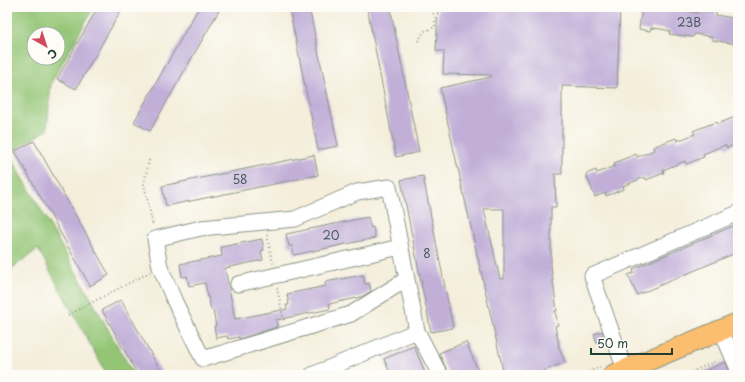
<svg xmlns="http://www.w3.org/2000/svg" width="745" height="382" viewBox="0 0 745 382" font-family="'Playpen Sans',sans-serif">
	<style>
		.green { fill: #93c575; stroke: #598154; fill-rule: evenodd }
		.building { fill: #c1afd8; fill-rule: evenodd }
		.lines { fill: none; stroke-linecap: round; stroke-linejoin: round }
		.minor-casing { stroke: #8a9688; stroke-width: 17 }
		.major-casing { stroke: #8a9688; stroke-width: 22 }
		.path { stroke: #8a9688; stroke-width: 2; stroke-dasharray: 1 3; stroke-linecap: butt }
		.minor { stroke: #fff; stroke-width: 15 }
		.major { stroke: #fbbd6e; stroke-width: 20 }
		.labels { text-anchor: middle; stroke-width: 4; stroke-linejoin: round; paint-order: stroke }
		.number-label { font-size: 12px; fill: #485a5d }
	</style>
	<rect width="100%" height="100%" fill="#fdfcf7"/>
	<filter id="ink" filterUnits="userSpaceOnUse"><feTurbulence type="fractalNoise" baseFrequency=".025" numOctaves="2"/><feDisplacementMap in="SourceGraphic" scale="8" xChannelSelector="R" yChannelSelector="G"/><feConvolveMatrix kernelMatrix="1 2 1 2 8 2 1 2 1" color-interpolation-filters="sRGB"/></filter>
	<filter id="wash" filterUnits="userSpaceOnUse"><feTurbulence type="fractalNoise" baseFrequency=".012" numOctaves="4" result="noise"/><feDisplacementMap in="SourceGraphic" scale="16" xChannelSelector="R" yChannelSelector="G"/><feGaussianBlur stdDeviation="0.9" result="paint"/><feColorMatrix in="noise" values="0 0 0 0 0 0 0 0 0 0 0 0 0 0 0 0 0 1.4 0 .05"/><feComposite in="paint" operator="in"/></filter>
	<g filter="url(#wash)">
		<rect width="100%" height="100%" fill="#f4eedb"/>
		<path class="green" d="M7,7H94L51,83L47,130L9,153L134,375H107L38,249L7,272ZM34,34H58V58H34Z"/>
		<g id="blocks">
			<path class="building" d="M98,7H123L76,89L57,79Z
				M199,7H221L150,131L134,122Z
				M289,7H309L338,146L318,150Z
				M367,7H390L419,152L396,157Z
				M438,7H620L617,88L562,86V174H555L556,207H551V267L557,311H555L558,325L555,326L559,345H558L565,362L535,375H504L440,88L491,77V75L443,74L444,51H436ZM484,209H504V279H500Z
				M642,7H673V9L697,13L698,10L716,12V15L738,19V41H736V44L712,40V37L702,35L694,34L693,37L669,34L670,31L661,29L651,28L650,31L639,29Z
				M738,116V143L727,148L725,145L703,154L704,157L686,164L685,161L663,170L664,173L646,180L645,177L623,186L624,189L606,196L605,193L595,197L586,174L596,170L597,173L615,166L614,163L636,154L637,157L654,150L653,147L676,138L677,141L695,134L693,131L716,122L717,124Z
				M34,141L109,275L90,286L15,151Z
				M314,155L318,175L166,206L162,186Z
				M423,176L453,328L431,332L401,180Z
				M368,217L371,228L373,227L375,238L294,255L292,246H289L286,234Z
				M738,224V252L637,295L628,275L634,273L633,269Z
				M262,239L264,250L261,251L263,260L225,268L235,319L287,309L286,305H289L287,294L326,286L325,282L363,275L365,284L369,283L371,291L361,297L329,304L330,309L276,320L277,327L239,339V337L228,339L227,336L216,338L214,326H216L213,310H211L205,283L189,286L187,276L182,277L180,264L222,256L221,247Z
				M121,300L163,375H138L102,310Z
				M602,331L605,341L597,344L594,334Z
				M466,342L480,375H449L439,353Z
				M414,346L426,375H391L384,359Z
				M725,362L732,375H695Z"/>
		</g>
	</g>
	<g filter="url(#ink)">
		<use href="#blocks" fill-opacity="0" stroke="#8a9688" stroke-width="1"/>
		<g class="lines">
			<defs>
				<path id="minor" d="M407,279L351,314L203,359L175,302L160,267L155,239L201,228L295,219L357,192L389,187L417,331L440,375
					M238,284L400,247
					M721,330L738,369
					M625,370L592,276L738,213
					M312,375L417,331"/>
				<path id="major" d="M613,375L738,323"/>
			</defs>
			<use href="#minor" class="minor-casing"/>
			<use href="#major" class="major-casing"/>
			<path class="path" d="M418,41L425,31L435,27V17L432,11
				M149,160L144,184L153,226
				M267,235L273,264
				M277,288L284,321
				M68,315L150,272
				M581,375L600,367
				M684,375L721,359"/>
			<use href="#minor" class="minor"/>
			<use href="#major" class="major"/>
		</g>
	</g>
	<g class="labels">
		<g class="number-label">
			<text x="689" y="27">23В</text>
			<text x="240" y="184">58</text>
			<text x="331" y="240">20</text>
			<text x="427" y="258">8</text>
		</g>
	</g>
	<rect width="745" height="382" fill="none" stroke="#fdfcf7" stroke-width="24"/>
	<g transform="translate(46 46) rotate(141)"><circle r="19" fill="#fdfcf7" stroke="#a4b0a9"/>
	<path d="M0-3L7 15L0 10L-7 15Z" fill="#d1495b"/>
	<text y="-6" font-size="11" font-weight="bold" text-anchor="middle" fill="#1f3d34">С</text>
	</g>
	<path d="M591 348v6h81v-6" fill="none" stroke="#1f3d34" stroke-width="2"/>
	<text x="597" y="348" font-size="12" fill="#1f3d34" stroke="#fdfcf7" stroke-width="3" paint-order="stroke">50 m</text>
</svg>
